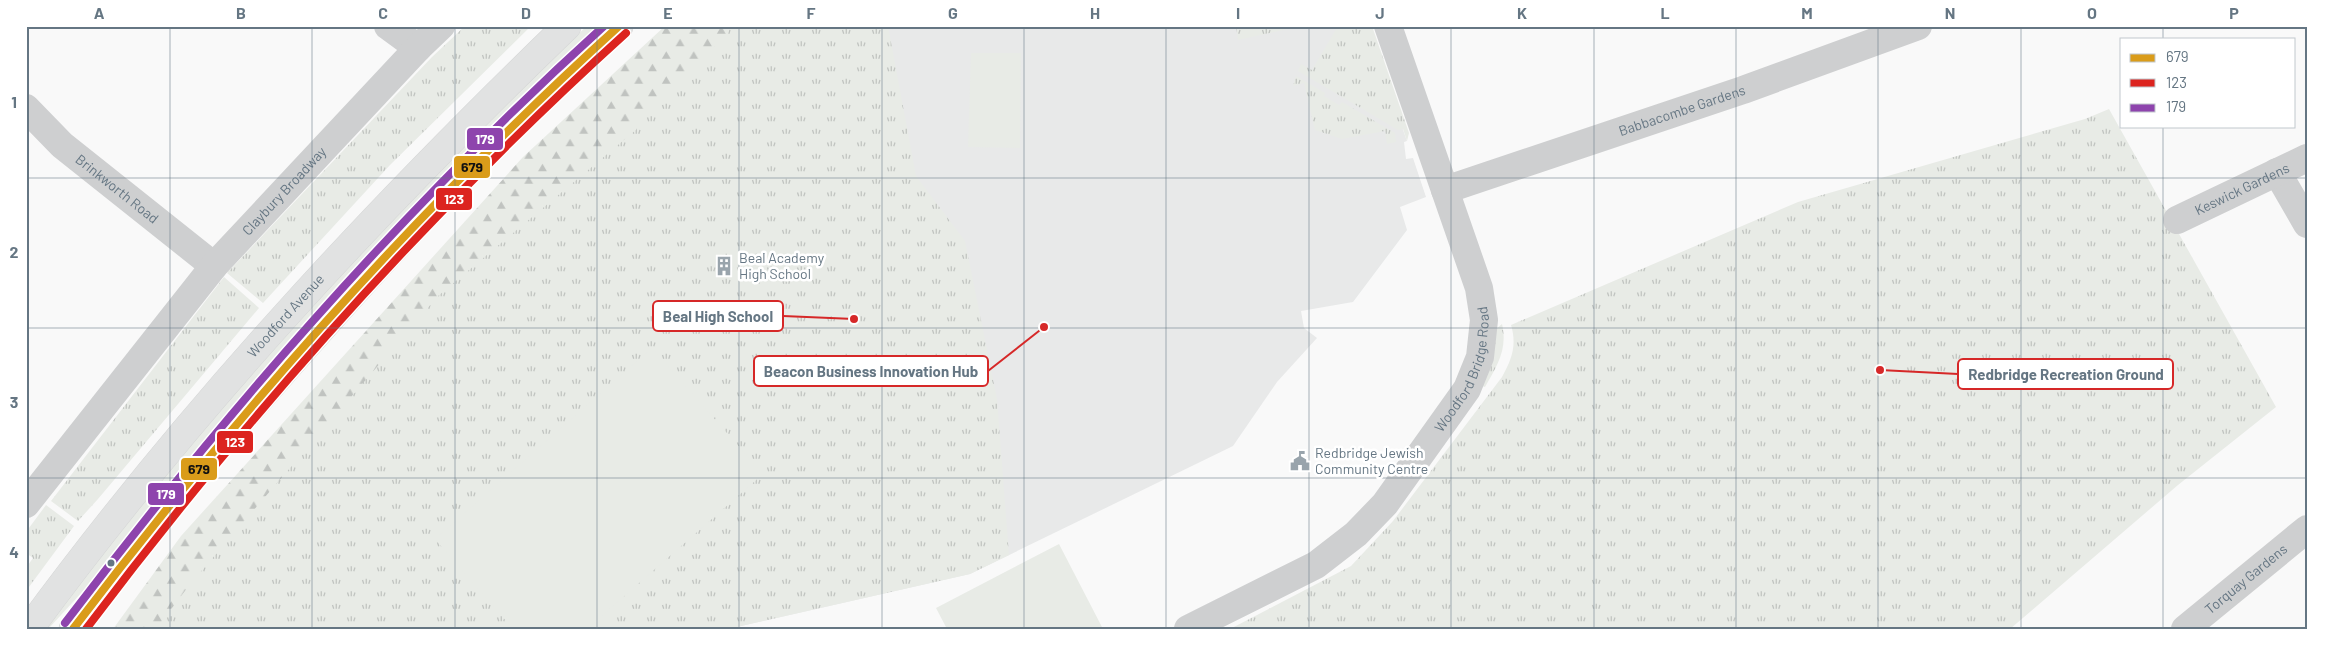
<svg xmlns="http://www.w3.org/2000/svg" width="2333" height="655" viewBox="0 0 2333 655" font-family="Barlow,sans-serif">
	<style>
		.built { fill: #e8e9e9 }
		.grass { fill: url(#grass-tufts) }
		.forest { fill: url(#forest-firs) }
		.garden { fill: #e8ebe6 }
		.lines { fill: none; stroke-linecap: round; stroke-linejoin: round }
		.highway-casing { stroke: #d5d6d6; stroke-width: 29 }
		.minor { stroke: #cecfd0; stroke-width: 28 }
		.highway { stroke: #e1e2e2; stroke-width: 28 }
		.bus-1-casing { stroke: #fff; stroke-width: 11 }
		.bus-2-casing { stroke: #fff; stroke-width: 11 }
		.bus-3-casing { stroke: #fff; stroke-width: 11 }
		.bus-1 { stroke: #da9c1a; stroke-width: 8 }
		.bus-2 { stroke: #dc241f; stroke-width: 8 }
		.bus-3 { stroke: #8e44ad; stroke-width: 8 }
		.grid { fill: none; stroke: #657683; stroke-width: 1; stroke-opacity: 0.55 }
		.bus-dot { fill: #657683; stroke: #fff; stroke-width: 2 }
		.labels { text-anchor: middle; stroke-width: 5; stroke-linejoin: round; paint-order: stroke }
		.street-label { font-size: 14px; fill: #657683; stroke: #fff }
		.poi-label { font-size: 14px; fill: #657683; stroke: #fff; text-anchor: start }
		.leader { fill: none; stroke: #d62828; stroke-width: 2 }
		.callout-dot { fill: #d62828; stroke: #fff; stroke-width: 2 }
		.callout { fill: #fff; stroke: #d62828; stroke-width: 2 }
		.callout-label { font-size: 15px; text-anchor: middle; font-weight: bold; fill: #657683 }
		.line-badge { stroke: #fff; stroke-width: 2 }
		.badge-label { font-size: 14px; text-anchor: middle; font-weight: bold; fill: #fff }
		.pale-badge-label { font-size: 14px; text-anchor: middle; font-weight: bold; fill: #111 }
		.neatline { fill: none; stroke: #657683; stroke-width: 2 }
		.grid-label { font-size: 16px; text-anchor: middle; font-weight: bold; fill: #657683 }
	</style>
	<defs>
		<pattern id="grass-tufts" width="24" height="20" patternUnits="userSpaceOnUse" patternTransform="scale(1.25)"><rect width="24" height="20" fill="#e8ebe6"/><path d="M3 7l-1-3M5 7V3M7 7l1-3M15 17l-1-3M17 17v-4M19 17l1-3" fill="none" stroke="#c0c3c0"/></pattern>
		<pattern id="forest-firs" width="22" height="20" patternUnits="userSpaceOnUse" patternTransform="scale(1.25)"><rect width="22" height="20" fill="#e8ebe6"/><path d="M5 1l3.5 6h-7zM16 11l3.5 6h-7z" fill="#c0c3c0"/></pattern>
	</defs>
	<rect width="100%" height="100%" fill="#f9f9f9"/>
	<path class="built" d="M714,26H1366L1407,141L1404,142L1406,159L1413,158L1426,197L1400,207L1407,230L1353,302L1301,311L1304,328L1317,338L1277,382L1233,446L970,574L728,629H132Z"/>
	<path class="grass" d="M465,26H531L390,165L263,303L227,273L432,57Z
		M714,26H888L916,176L965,241L997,399L1009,555L970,574L728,629H132L447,274Z
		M1236,26H1301L1238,40Z
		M1338,26H1372L1409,133L1407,141L1403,129L1398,130L1298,71L1301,64L1312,70Z
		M1296,76L1325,93L1324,96L1339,105L1342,102L1395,133L1396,142L1387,144L1385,131L1342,139L1315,130L1304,83L1293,86Z
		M2109,109L2276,407L2178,485L2010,629H1230L1351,566L1393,521L1502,377C1512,359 1517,345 1511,325L1798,202L2085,119Z
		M224,277L259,308L98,499L78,521L51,501Z
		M1502,324C1508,349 1497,366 1485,387L1482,386L1496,329Z
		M46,505L74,526L26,591V568L33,558L26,553V532Z"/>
	<path class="forest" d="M665,26H729L728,35L630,121L637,129L438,296L191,583L156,629H113L181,536L523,157Z"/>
	<path class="garden" d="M587,26H601L50,627L44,629C209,414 386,208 587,26Z
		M971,53H1021L1020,148L968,147Z
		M652,348L763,474L587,629H513L435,539Z
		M1059,544L1103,629H947L936,608Z"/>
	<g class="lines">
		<defs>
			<g id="highway">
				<path id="s7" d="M29,629C189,411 373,213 567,26"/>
				<path d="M73,629C153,522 240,419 329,320C420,218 516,117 619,26"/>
			</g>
		</defs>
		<use href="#highway" class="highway-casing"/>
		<g class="minor">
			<path d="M388,26L418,48"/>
			<path id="s1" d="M26,108L62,145L214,266"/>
			<path d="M2277,172L2307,224"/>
			<path id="s2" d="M1445,190L1743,90L1918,26"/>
			<path id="s3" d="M2177,220L2307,158"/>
			<path id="s4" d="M26,504L214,266L418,48L441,26"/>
			<path id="s5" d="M1188,629L1316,565L1356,534L1385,504L1467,389L1480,357L1484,320L1479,288L1388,26"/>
			<path id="s6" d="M2185,629L2307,529"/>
		</g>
		<use href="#highway" class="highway"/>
		<defs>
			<path id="bus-1" d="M73,629C237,413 418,208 619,26"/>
			<path id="bus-2" d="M86,629C247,416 427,213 626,33"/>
			<path id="bus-3" d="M65,623C227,410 405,206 604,26"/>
		</defs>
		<use href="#bus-1" class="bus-1-casing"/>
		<use href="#bus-2" class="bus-2-casing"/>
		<use href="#bus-3" class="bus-3-casing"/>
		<use href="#bus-1" class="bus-1"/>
		<use href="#bus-2" class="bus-2"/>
		<use href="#bus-3" class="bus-3"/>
	</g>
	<path class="grid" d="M170,26V629M312,26V629M455,26V629M597,26V629M739,26V629M882,26V629M1024,26V629M1166,26V629M1309,26V629M1451,26V629M1594,26V629M1736,26V629M1878,26V629M2021,26V629M2163,26V39M2163,126V629M26,178H2307M26,328H2307M26,478H2307"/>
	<defs>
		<symbol id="building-bare" viewBox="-9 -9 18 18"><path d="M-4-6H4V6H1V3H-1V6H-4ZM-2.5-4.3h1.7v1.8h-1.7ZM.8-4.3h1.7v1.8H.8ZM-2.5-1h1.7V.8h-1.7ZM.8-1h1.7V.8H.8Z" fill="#99a4ac" stroke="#fff" stroke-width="2.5" paint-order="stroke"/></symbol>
		<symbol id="civic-bare" viewBox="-9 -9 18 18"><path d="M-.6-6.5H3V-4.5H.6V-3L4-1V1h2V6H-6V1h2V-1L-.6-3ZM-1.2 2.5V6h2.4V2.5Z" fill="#99a4ac" stroke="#fff" stroke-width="2.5" paint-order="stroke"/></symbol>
	</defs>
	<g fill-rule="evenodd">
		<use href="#building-bare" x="710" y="252" width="28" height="28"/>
		<use href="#civic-bare" x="1286" y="447" width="28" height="28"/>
	</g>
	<circle class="bus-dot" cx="111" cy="563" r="4.5"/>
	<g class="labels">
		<g class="street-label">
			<text dy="5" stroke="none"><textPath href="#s2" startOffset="250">Babbacombe Gardens</textPath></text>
			<text dy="5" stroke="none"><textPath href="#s1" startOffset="122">Brinkworth Road</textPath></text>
			<text dy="5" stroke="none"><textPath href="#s3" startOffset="72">Keswick Gardens</textPath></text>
			<text dy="5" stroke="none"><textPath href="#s4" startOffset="406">Claybury Broadway</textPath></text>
			<text dy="5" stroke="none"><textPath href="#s7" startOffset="405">Woodford Avenue</textPath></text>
			<text dy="5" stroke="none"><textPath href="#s5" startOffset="394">Woodford Bridge Road</textPath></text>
			<text dy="5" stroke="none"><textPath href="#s6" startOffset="79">Torquay Gardens</textPath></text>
		</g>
		<g class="poi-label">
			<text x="739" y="263">Beal Academy<tspan x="739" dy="16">High School</tspan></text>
			<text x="1315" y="458">Redbridge Jewish<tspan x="1315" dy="16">Community Centre</tspan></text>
		</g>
	</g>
	<path class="leader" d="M854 319L783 316M1044 327L988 371M1880 370L1958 374"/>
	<g class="callout-dot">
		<circle cx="854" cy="319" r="5"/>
		<circle cx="1044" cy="327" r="5"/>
		<circle cx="1880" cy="370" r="5"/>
	</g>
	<g class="callout">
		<rect x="653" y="301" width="130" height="30" rx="5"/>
		<rect x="754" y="356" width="234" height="30" rx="5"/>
		<rect x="1958" y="359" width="215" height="30" rx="5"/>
	</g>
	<g class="callout-label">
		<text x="718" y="322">Beal High School</text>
		<text x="871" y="377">Beacon Business Innovation Hub</text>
		<text x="2066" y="380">Redbridge Recreation Ground</text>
	</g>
	<g class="line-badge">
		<rect x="466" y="127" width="38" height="24" rx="5" fill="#8e44ad"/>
		<rect x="453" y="155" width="38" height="24" rx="5" fill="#da9c1a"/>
		<rect x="435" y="187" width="38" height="24" rx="5" fill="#dc241f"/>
		<rect x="216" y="430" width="38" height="24" rx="5" fill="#dc241f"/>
		<rect x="180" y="457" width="38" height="24" rx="5" fill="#da9c1a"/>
		<rect x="147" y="482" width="38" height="24" rx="5" fill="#8e44ad"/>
	</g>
	<g class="badge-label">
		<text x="485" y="144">179</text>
		<text x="454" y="204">123</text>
		<text x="235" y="447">123</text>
		<text x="166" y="499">179</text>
	</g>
	<g class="pale-badge-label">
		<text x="472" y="172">679</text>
		<text x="199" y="474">679</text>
	</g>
	<rect width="2333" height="655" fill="none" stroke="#ffffff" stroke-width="55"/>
	<rect x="2120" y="38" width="175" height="90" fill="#ffffff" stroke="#c1c8cd"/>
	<rect x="2130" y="54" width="25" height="8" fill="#da9c1a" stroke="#c1c8cd"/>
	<text x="2166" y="62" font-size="15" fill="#657683">679</text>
	<rect x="2130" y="79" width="25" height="8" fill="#dc241f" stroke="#c1c8cd"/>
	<text x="2166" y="88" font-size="15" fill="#657683">123</text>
	<rect x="2130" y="104" width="25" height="8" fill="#8e44ad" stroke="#c1c8cd"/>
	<text x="2166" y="112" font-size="15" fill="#657683">179</text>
	<rect x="28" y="28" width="2278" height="600" class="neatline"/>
	<g class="grid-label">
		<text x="99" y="19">A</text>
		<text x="241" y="19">B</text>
		<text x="383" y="19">C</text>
		<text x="526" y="19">D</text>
		<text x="668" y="19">E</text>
		<text x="811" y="19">F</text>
		<text x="953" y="19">G</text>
		<text x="1095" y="19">H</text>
		<text x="1238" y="19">I</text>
		<text x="1380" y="19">J</text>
		<text x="1522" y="19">K</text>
		<text x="1665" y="19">L</text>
		<text x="1807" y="19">M</text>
		<text x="1950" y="19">N</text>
		<text x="2092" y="19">O</text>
		<text x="2234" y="19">P</text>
		<text x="14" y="108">1</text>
		<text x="14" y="258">2</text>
		<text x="14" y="408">3</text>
		<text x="14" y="558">4</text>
	</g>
</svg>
